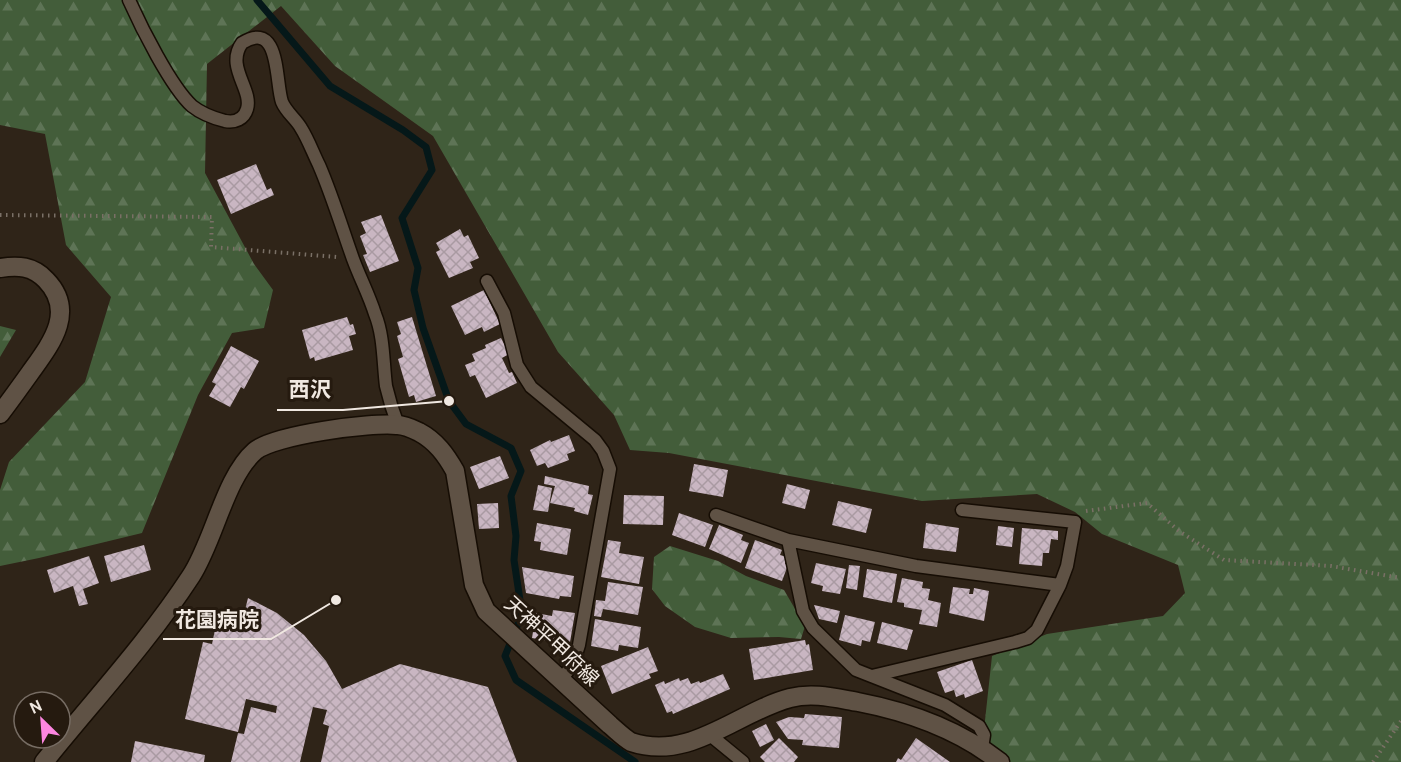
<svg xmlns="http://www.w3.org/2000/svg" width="1401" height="762" viewBox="0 0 1401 762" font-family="Cabin,'Noto Sans JP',sans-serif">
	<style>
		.forest { fill: url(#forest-firs) }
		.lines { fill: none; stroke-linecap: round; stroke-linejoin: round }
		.stream { stroke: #051819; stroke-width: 7 }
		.building { fill: url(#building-cross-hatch) }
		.lane-casing { stroke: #160d04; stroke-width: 15 }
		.secondary-casing { stroke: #160d04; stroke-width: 21 }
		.path { stroke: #7a7066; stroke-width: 4; stroke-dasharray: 1.5 4.5; stroke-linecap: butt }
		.lane { stroke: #5f5245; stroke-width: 12 }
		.secondary { stroke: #5f5245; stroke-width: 18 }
		.labels { text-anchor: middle; stroke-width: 6; stroke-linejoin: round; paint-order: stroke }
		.street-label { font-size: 20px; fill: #f0e8e1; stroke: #251a0f }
		.leader { fill: none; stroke: #f0e8e1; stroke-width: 2 }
		.callout-dot { fill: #f0e8e1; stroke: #251a0f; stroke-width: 2 }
		.callout-label { font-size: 21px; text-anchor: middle; font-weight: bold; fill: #f0e8e1; stroke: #251a0f; stroke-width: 6; stroke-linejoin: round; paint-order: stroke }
	</style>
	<defs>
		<pattern id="forest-firs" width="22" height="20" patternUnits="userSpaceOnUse" patternTransform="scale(1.5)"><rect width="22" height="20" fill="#435d3a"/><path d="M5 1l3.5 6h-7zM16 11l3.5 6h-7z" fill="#5e7456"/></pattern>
		<pattern id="building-cross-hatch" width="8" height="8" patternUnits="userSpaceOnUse" patternTransform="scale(1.5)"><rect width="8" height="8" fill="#c9b6c2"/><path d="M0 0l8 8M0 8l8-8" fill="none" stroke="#a99aa2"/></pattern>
	</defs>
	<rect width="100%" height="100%" fill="#2f2418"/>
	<path class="forest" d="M0,0H1401V762H1000L982,748L992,656L1047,634L1163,616L1185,593L1178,565L1102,534L1075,512L1037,494L922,501L669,453L630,450L614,415L558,352L433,136L335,66L281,6L207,64L205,173L254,264L273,290L264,328L232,333L198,395L142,533L39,558L0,566V490L9,462L85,382L111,297L66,245L45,134L0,125Z
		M0,326L16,330L0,357Z
		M670,546L718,561L746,576L784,590L805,626L801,639L779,637L731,638L695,627L665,606L652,589L654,557Z"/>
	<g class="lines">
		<path class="stream" d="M257,0L330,86L403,130L426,147L432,170L402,218L418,268L414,290L423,328L449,401L466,424L511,448L521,471L511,496L516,536L514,560L522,614L505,656L516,680L635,762"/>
	</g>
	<path class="building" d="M256,164L267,190L271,188L274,195L231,214L217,180Z
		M381,215L399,261L370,272L363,255L367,254L360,236L366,233L361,222Z
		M460,229L464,237L468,235L479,258L470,262L473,268L449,278L436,252L440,250L436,243Z
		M484,290L500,324L484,332L482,327L465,335L451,306Z
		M347,317L350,325L353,324L356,334L349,336L353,350L315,361L314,357L310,359L302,330Z
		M412,317L436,396L416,402L414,395L409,397L398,359L403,357L397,336L401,334L397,322Z
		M501,338L509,354L502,358L509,373L512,372L517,383L486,398L475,375L470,377L465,365L475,361L472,354L486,348L485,345Z
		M231,346L259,361L244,389L241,387L230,407L209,396L216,384L212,382Z
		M569,435L575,451L567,454L569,460L548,468L545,463L537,466L530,450L550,440L551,442Z
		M500,456L509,478L479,489L470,467Z
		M694,464L728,470L723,497L689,491Z
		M545,476L589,486L588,494L593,495L588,515L574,511L575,508L550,503L555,486L544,484Z
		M787,484L810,490L805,509L782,503Z
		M538,485L552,488L548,512L533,510Z
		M624,495L664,496L663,525L623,524Z
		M838,501L872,509L866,533L832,525Z
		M498,503L499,528L479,529L477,504Z
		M679,513L713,525L705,547L672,535Z
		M537,523L571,529L567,555L540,550L541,542L534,541Z
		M926,523L959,528L956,552L923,548Z
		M719,525L743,535L741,540L749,543L741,563L709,549Z
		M998,526L1014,528L1012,547L996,545Z
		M1022,528L1058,531V540L1051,539L1049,553H1043L1042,566L1019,564Z
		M608,540L621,542L619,553L644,557L639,584L601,577Z
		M755,540L782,550L780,555L787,557L785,564L788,565L782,581L745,568Z
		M144,545L151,570L111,582L104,556Z
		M89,556L99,583L83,589L88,604L79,606L73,586L54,593L47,570Z
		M816,563L846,569L840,594L822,591L823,586L811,583Z
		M849,565L860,566L857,590L846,588Z
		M522,567L574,576L571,597L560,596L559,599L526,593Z
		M867,569L897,574L892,603L863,597Z
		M902,578L923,582L922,588L930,589L928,600L941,603L937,627L919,624L922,610L904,607V603L897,602Z
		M608,582L643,587L638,615L603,609L601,617L594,616L596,600L605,601Z
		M953,587L970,589L969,594H973L974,588L989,591L984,621L949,613Z
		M248,598L277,613L304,635L326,661L342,689L400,664L488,687L517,762H321L329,726L323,724L327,710L313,707L300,762H231L238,733L244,734L251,707L276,713L277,706L246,699L238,732L185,719L203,642L212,644L216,625L240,630Z
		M814,605L840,611L837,623L819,619Z
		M553,610L575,613L569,648L553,646L554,642L532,638L536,613L552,616Z
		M845,615L875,622L870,642L862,640L861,646L839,640Z
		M595,619L641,627L638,648L619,645L618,651L591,646Z
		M882,622L913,630L907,650L877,643Z
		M805,640L806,645L809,644L813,670L754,680L749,649Z
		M648,647L658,671L649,674L651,678L612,694L601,666Z
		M972,660L983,691L965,698L964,694L956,697L954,690L945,693L937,672Z
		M723,674L730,689L673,714L672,711L667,713L655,685L664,681L665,684L679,678L680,681L688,678L691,684L699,681L700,683Z
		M805,714L842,717L839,748L802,745L803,740L788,739L776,722L789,717L804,718Z
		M766,724L774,740L760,747L752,731Z
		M779,738L798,757L794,762H765L760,757Z
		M916,738L950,762H896L898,758L901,760Z
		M135,741L205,755L204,762H131Z"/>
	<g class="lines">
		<defs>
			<path id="lane" d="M129,0C141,27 171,87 192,106C202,114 213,118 225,121C235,123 244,119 247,109C253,89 225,67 242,43C281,19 275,82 282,102C286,112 296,119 301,128C308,139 313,153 319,165C332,195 342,228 353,259C360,278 369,295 375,314C384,336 383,362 386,386C389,399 393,412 398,425
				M487,281L504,313L517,365L531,387L595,440L603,451L610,469L579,645L573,664L561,680
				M716,515L788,540L916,566L1060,585
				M788,540L803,611L813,628L856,670L945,705L979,726L984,735L982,748
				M872,676L1015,642L1028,638L1037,630L1060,585L1067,566L1075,522L962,510
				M715,739L743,762"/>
			<path id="secondary" d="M0,268C18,265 33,266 46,280C77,312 50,345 30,373C20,387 10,401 0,414
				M44,762C93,701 148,642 191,576C214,541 225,477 255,451C274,435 371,422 397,425C404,425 413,429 419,432C436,441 446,455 455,471L474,585L486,611L610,725C617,731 624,738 631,742C690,762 737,712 790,698C813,692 835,698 858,702C910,712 958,729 1000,762"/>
		</defs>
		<use href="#lane" class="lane-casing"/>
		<use href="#secondary" class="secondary-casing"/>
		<path class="path" d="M0,215L212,217L211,247L337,257
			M1086,511L1147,503L1179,531L1224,560L1331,566L1401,578
			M1373,762L1401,721"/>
		<use href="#lane" class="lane"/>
		<use href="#secondary" class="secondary"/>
	</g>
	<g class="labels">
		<g class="street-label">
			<text transform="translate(552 641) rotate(43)" y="7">天神平甲府線</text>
		</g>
	</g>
	<path class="leader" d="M449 401L343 410H277M336 600L271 639H163"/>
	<g class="callout-dot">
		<circle cx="449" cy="401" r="6"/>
		<circle cx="336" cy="600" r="6"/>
	</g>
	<g class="callout-label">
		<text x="310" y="397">西沢</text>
		<text x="217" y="627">花園病院</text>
	</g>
	<g transform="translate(42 720) rotate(335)"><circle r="28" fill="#251a0f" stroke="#766c63" stroke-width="1.5"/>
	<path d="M0-4.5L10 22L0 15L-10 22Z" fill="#fd86e1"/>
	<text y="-9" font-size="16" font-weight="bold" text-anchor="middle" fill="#f0e8e1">N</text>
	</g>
</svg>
